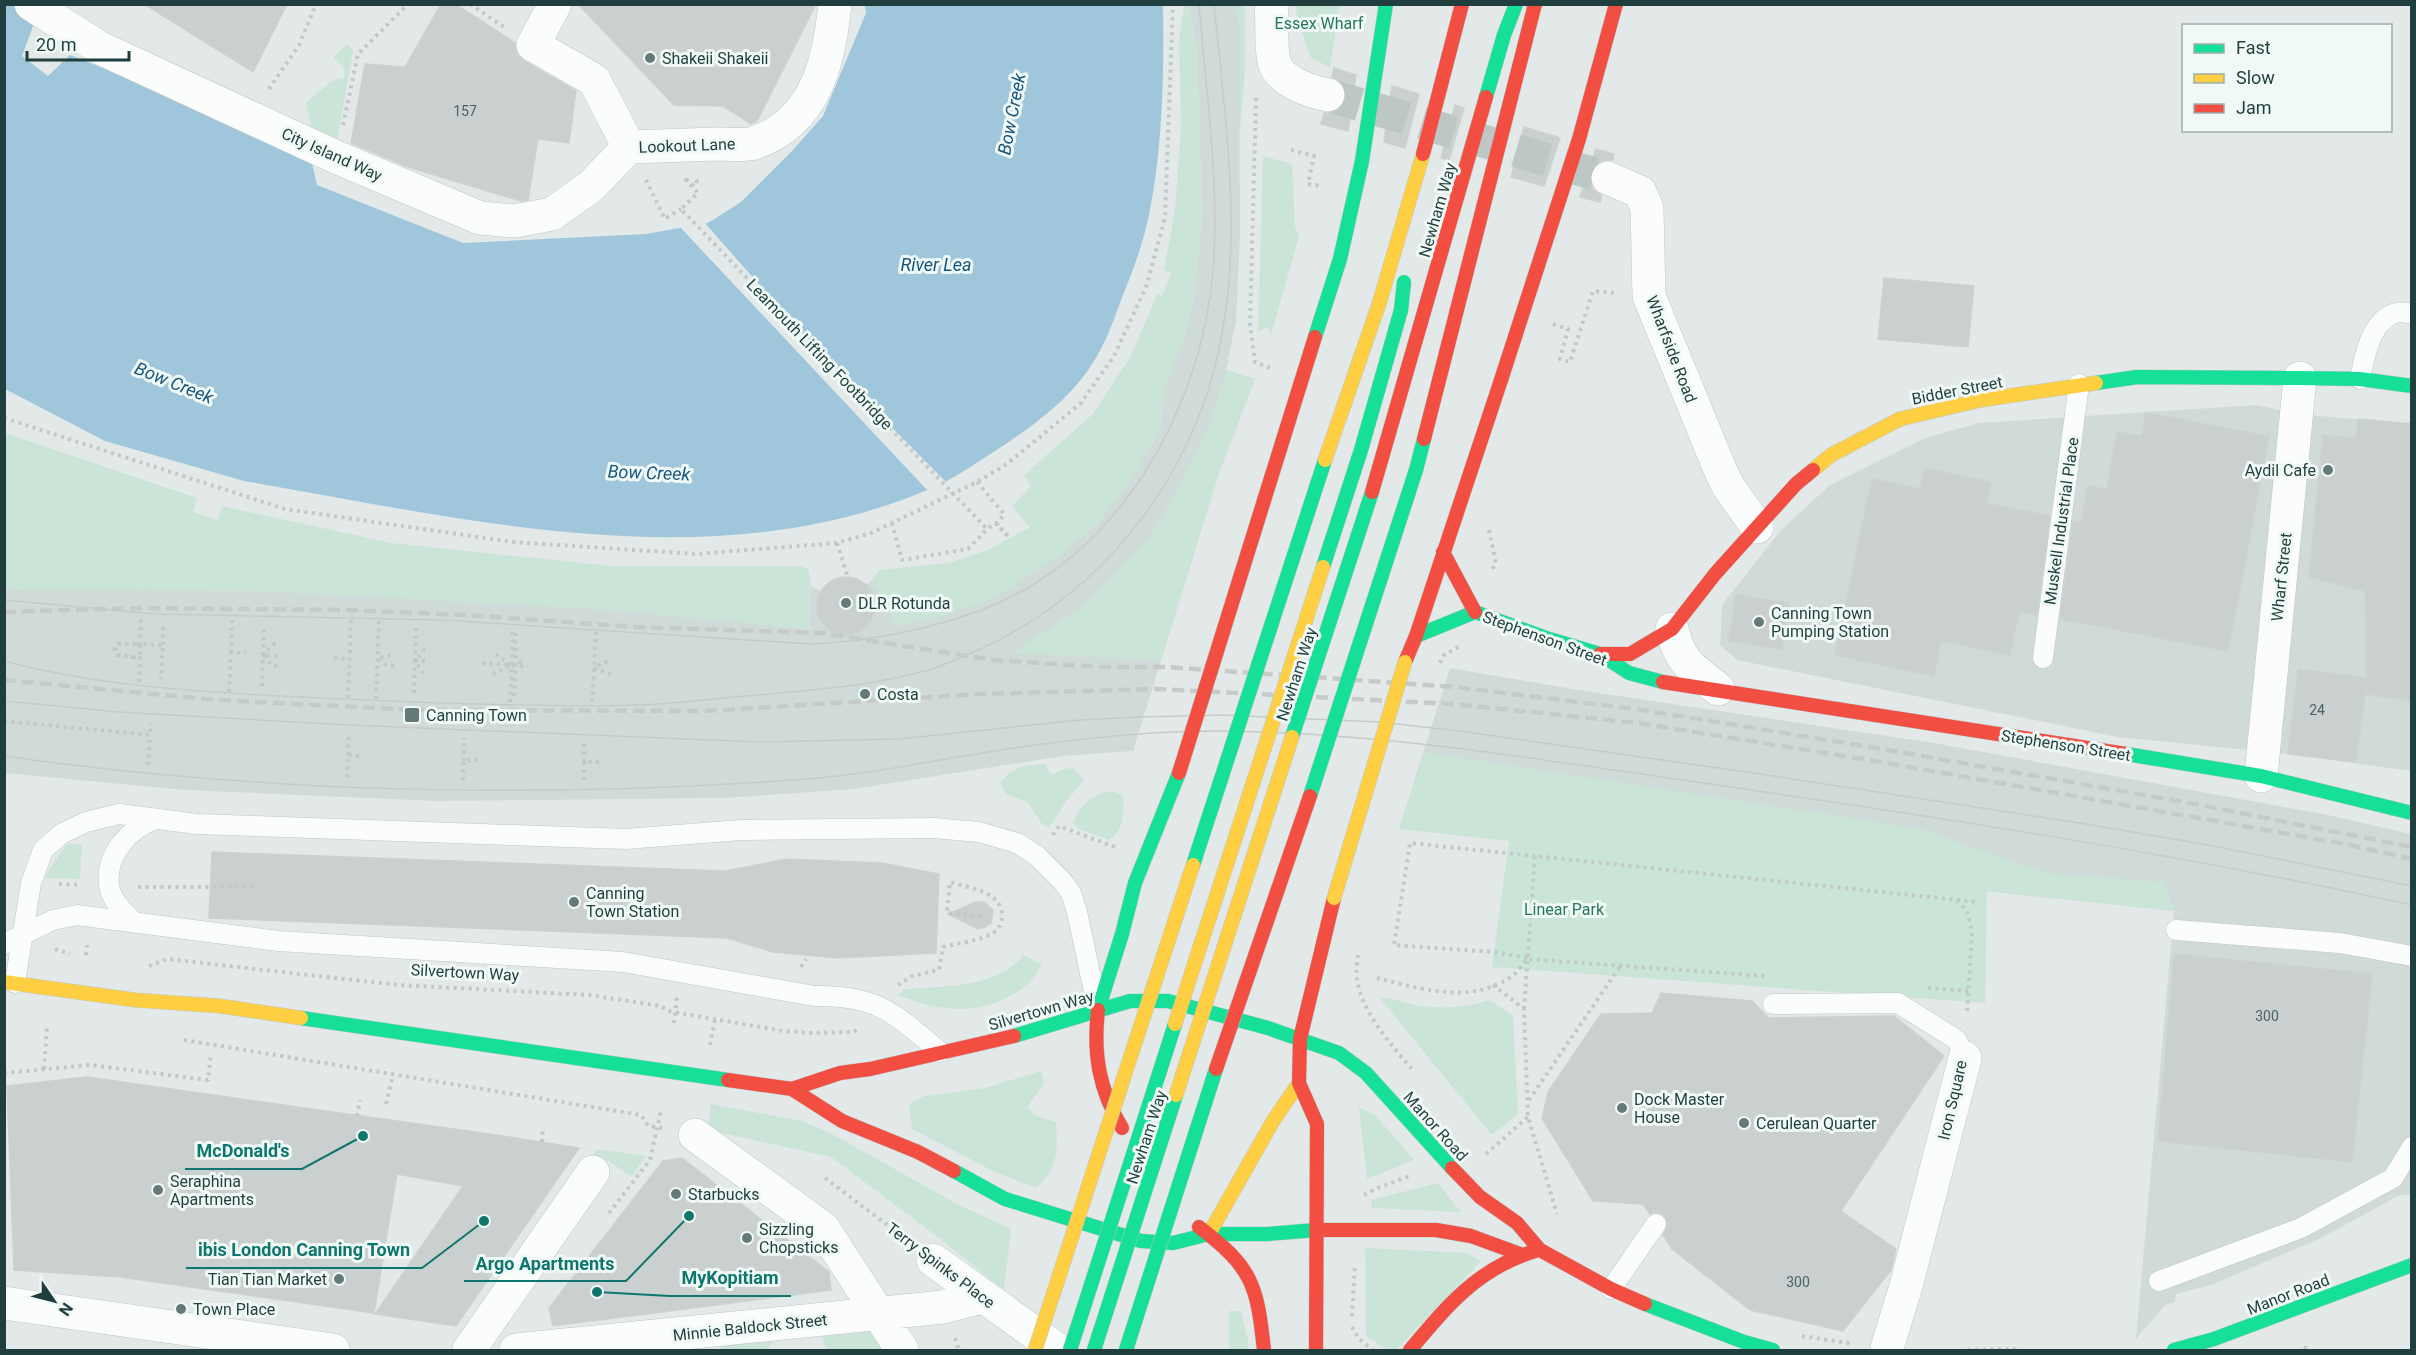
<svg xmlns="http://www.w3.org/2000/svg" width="2416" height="1355" viewBox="0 0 2416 1355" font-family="Roboto,sans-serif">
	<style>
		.built { fill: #d0dbd9 }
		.green { fill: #cbe4d8 }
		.water { fill: #a0c6db }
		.pier { fill: #e3e9e8 }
		.building { fill: #cad0cf; stroke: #cbd2d1; stroke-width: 1.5 }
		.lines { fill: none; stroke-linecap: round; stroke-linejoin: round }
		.street-tunnel { stroke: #bcc7c6; stroke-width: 33; stroke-dasharray: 33 16; stroke-linecap: butt }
		.lane-casing { stroke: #c0c6c5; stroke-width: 21 }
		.street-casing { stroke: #c0c6c5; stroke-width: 34 }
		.fast-casing { stroke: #bfc7c6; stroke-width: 15 }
		.slow-casing { stroke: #bfc7c6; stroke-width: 15 }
		.jam-casing { stroke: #bfc7c6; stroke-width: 15 }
		.path { stroke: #c0c9c8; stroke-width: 4; stroke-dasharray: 3 4.5; stroke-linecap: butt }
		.lane { stroke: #fbfcfc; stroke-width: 20 }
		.street { stroke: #fbfcfc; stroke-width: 33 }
		.fast { stroke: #16e098; stroke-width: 14 }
		.slow { stroke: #ffcf43; stroke-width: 14 }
		.jam { stroke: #f24e42; stroke-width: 14 }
		.tram { stroke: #c6cbca; stroke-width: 1.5 }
		.rail { stroke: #c6cbca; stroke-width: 4.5; stroke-dasharray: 12 6; stroke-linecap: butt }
		.fast-bridge-casing { stroke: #bbc5c5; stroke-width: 15; stroke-linecap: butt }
		.slow-bridge-casing { stroke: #bbc5c5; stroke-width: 15; stroke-linecap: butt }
		.jam-bridge-casing { stroke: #bbc5c5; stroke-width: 15; stroke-linecap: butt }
		.path-bridge { stroke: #c0c9c8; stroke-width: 4; stroke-dasharray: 3 4.5; stroke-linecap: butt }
		.fast-bridge { stroke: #16e098; stroke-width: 14 }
		.slow-bridge { stroke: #ffcf43; stroke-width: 14 }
		.jam-bridge { stroke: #f24e42; stroke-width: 14 }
		.poi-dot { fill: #647a79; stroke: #f1f9f6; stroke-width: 2 }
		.labels { text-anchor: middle; stroke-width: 6; stroke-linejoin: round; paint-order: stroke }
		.number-label { font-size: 14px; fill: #4a6362 }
		.park-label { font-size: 16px; fill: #277858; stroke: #f1f9f6 }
		.poi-label { font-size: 16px; fill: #1f3e3d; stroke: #f1f9f6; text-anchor: start }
		.street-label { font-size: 16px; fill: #1f3e3d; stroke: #f1f9f6 }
		.water-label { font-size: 18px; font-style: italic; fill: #15567f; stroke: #f1f9f6 }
		.leader { fill: none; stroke: #0f766e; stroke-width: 2 }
		.callout-dot { fill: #0f766e; stroke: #f1f9f6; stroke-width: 2 }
		.callout-label { font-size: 18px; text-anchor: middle; font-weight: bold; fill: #0f766e; stroke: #f1f9f6; stroke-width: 6; stroke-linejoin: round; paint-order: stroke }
	</style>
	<rect width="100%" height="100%" fill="#e3e9e8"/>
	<path class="built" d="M1189,5H1236L1239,24L1240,236L1236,321L1226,370L1255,379L1219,473L1133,751L1063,756L854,789L726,798L437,801L185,790L5,773L4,587L18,590L811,586L819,591L869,583L880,570L949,563L986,551L1040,522L1194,298L1202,220L1197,51Z
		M2256,405L2297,414L2411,424V771L2288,754L2118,737L1737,660L1720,645L1722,605L1781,530L1830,485L1925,438L1979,423Z
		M1450,668L1572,689L1934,743L2328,815L2411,834V1194L2398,1196L2321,1238L2211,1285L2176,1294L2175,1302L2165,1305L2136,1339L2174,911L1399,829Z"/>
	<path class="green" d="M1184,5H1189L1197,51L1202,220L1194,298L1181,349L1165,386L1161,426L1135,474L1099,523L1057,558L992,599L940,617L896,626L882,597L869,583L880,570L949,563L986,551L1030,528L1012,506L1031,486L1024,475L1093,414L1132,354L1157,294L1162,296L1171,273L1164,270L1175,210L1181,127L1179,40Z
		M1236,5H1245V69L1239,141V24Z
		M1296,5H1340L1330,67L1311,58L1297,19Z
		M348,44L353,52L336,147L314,140L306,103L333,80L344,78L345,69L333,57Z
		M1263,156L1292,164L1295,226L1299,237L1271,335L1267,327L1258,332Z
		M1226,371L1255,379L1219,473L1161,660L1011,653L1085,605L1149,537L1172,500L1210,423Z
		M5,433L197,498L193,512L218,520L222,506L391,543L612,566H802L809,570L811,586L810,629L609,610L261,591L18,590L5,587Z
		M1424,752L1921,829L2046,873L2163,882L2174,911L1987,891L1985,1003L1492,967L1509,841L1399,829Z
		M1045,764L1051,775L1063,769L1073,768L1084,780L1065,803L1049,828L1042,824L1028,803L1006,794L1000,783C1012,767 1025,765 1045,764Z
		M1113,791L1123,796C1124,813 1124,830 1109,840L1079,829L1073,823C1080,805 1093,793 1113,791Z
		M67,844H82L80,879L45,878L50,868Z
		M1024,955L1042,965C1037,972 1031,982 1024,987C984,1017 942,1013 898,995L905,989C944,986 997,988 1024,955Z
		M1379,997C1394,998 1406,1004 1420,1006C1445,1009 1467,1007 1490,1000L1513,1016L1518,1114L1492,1135Z
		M1041,1071L1044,1084L1027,1107L1036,1116L1056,1122C1058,1148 1058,1171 1036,1188L997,1173L912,1129L909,1104L924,1096L985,1088Z
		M711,1104L802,1121L832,1134L959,1205L1011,1229L1004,1290L939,1238L831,1157L708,1130Z
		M1359,1107L1376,1116L1414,1160L1367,1179Z
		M597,1149L646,1156L631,1177L609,1161L590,1160Z
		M1438,1183L1461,1212L1372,1208L1371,1200Z
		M1365,1248L1467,1253L1481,1261L1396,1350H1387L1366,1336Z
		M1229,1311H1241L1249,1345L1248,1350H1229Z
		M878,1322L889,1350H827L819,1330Z
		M775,1337L768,1350H722L718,1343Z"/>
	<path class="water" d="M4,5H18L34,23L22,56L48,76L70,55L171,95L311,159L317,185L463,243L646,234L708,223L741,202L792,151L823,116L866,13L865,5H1163C1164,75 1163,145 1149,215C1143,244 1132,273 1121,300C1113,322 1105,345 1092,364C1069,401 1029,429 992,453C973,465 953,479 932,488C715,582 466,519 244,481L105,441L5,389Z"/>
	<path class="pier" d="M703,221L831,366L947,483L929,492L679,226Z"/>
	<path class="building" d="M144,4H287L253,72Z
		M441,4H455L483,22L515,43L517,54L524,61L576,91L569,143L538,139L528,200L521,201L408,167L351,143L365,64L405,67Z
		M578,4H816L757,121L751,124L723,106L674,105Z
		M1334,68L1356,75L1348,131L1321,124L1324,113H1334L1341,108L1346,99V89L1341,82L1332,77Z
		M1392,86L1419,94L1405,148L1384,142Z
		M1455,105L1464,108L1449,160L1441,158Z
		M1524,127L1560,138L1544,186L1511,177Z
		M1596,149L1614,154L1613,160H1605L1597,163L1591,171L1589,179L1593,189L1602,196L1600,202L1580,197Z
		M1884,278L1974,286L1968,347L1878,339Z
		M2146,413L2269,436L2228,651L2060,619L2073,521L2081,523L2088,486L2107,489L2117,432L2142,436Z
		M2358,419L2412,424V701L2367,694V678L2356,762L2288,754L2298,669L2367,678L2365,591L2309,577L2323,435L2356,438Z
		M1925,468L1991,482L1987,503L2050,516L2037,615L2019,612L2010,655L1941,641L1934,676L1835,655L1872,479L1921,489Z
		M817 606a29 29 0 1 1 58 0a29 29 0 1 1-58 0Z
		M1736,595L1789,603L1782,649L1729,641Z
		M212,852L725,871L787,859L882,863L939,874L936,953L837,958L773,952L727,938L209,918Z
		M976,902H984L993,910L991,923L985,927L978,929L948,914Z
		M2174,954L2372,974L2352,1162L2158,1141Z
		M1661,993L1752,1001L1769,1018L1894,1016L1944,1056L1841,1211L1896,1249L1891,1270L1843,1331L1750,1310L1672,1249L1663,1235L1668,1224L1662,1214L1656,1212L1650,1214L1643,1204L1593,1201L1542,1118L1548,1092L1601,1014L1652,1013Z
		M87,1077L496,1135L579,1148L456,1326L375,1314L463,1186L397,1174L374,1313L120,1277L14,1270L7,1086Z
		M682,1158L829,1272L831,1290L553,1326L549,1308L663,1161Z"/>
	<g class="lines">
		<path class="street-tunnel" d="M1328,95L1608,178"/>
		<defs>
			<path id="lane" d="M2360,379C2364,358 2370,323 2393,314C2398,311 2406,313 2412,313
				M2043,658L2079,384
				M135,923C125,913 111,901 109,885C105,854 130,828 156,819
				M2176,930L2340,943L2412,956
				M4,944L53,920L77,915L278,941L623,962L814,996C878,995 894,1013 940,1052
				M15,983L31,883L43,850L61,834L86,822L119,814L197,824L626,839L741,830L934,828L979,832L1017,843L1037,856L1064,883L1071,893L1077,912L1096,1001
				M1773,1004L1898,1003L1957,1040L1965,1058
				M2159,1281L2301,1228L2393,1178L2412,1147
				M1611,1289L1656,1224"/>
			<path id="street" d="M31,4L100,48L336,157L480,218L515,221L552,214L590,187L629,147
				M555,4L533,45L594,80L629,147
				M1271,4C1273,23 1270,44 1274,61C1278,81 1311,92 1328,95
				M629,147C658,146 688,145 717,144C728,144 743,146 754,143C816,122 829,62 835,4
				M1608,178L1640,192L1647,208L1649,296L1719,467L1728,486L1757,527
				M1672,629C1680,663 1692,668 1718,689
				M2261,776L2300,378
				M695,1135L823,1228L902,1350
				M933,1260L1058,1350
				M4,1303L333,1350
				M1887,1348L1906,1286L1965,1058
				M469,1350L593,1172
				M516,1350L943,1307L982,1297"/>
			<path id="fast" d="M2096,383L2137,377L2300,378L2360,379L2412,386
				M1416,636L1475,612L1549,639L1600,654L1629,673L1663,682
				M2126,754L2261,776L2412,813
				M1098,1010L1122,934L1135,883L1179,773
				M301,1018L728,1080
				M1014,1036L1130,1001H1168L1268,1028L1339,1053L1366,1073L1452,1168
				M954,1171L1005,1199L1141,1241L1173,1243L1209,1234H1268L1316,1230
				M1645,1304L1744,1342L1773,1350
				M2174,1350L2214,1339L2412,1265"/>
			<path id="slow" d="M1813,470L1831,455L1900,419L1981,400L2096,383
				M4,982L135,1000L220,1006L301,1018
				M1209,1234L1273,1121L1299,1083"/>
			<path id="jam" d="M1443,552L1475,612
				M1600,654H1630L1672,629L1715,574L1796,484L1813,470
				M1405,662L1416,636L1501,380
				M1663,682L2126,754
				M1098,1010C1093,1054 1099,1090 1122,1128
				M1300,1039L1299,1083L1317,1124L1316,1350
				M1300,1039L1334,898
				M728,1080L792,1089L842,1121L918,1152L954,1171
				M792,1089L840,1073L870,1069L1014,1036
				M1452,1168L1480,1197L1517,1223L1540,1250L1611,1289L1645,1304
				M1199,1227C1253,1268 1257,1285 1264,1350
				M1316,1230H1436L1471,1236L1520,1254
				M1410,1350C1447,1306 1478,1268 1535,1251"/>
		</defs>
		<use href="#lane" class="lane-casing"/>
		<use href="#street" class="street-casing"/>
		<use href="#fast" class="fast-casing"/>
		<use href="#slow" class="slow-casing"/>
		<use href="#jam" class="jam-casing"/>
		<path class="path" d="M470,4L504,27
			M269,89L299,45L316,4
			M1256,98L1250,324L1255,362L1270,368
			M343,125L358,54L408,4
			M1291,150L1314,156L1308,184L1322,186
			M686,179L694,186L697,182L695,179
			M646,180L665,219L681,209
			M1553,324L1568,329L1560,359L1570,362L1593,291L1615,293
			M4,418L285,509L513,542L695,554L837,543L871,533L977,482L1007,464L1081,403L1114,356L1146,287L1165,218L1173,4
			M977,482L1004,514L997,525L1009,537
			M892,523L902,560L968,549L987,529
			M1489,530L1496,563L1491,571
			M837,543L848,578
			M516,633V660L525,664
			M136,644H119L115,648L118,655L135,657L142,652L140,645L118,644C114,649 113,650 118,656L140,658L139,685
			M140,645L141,617
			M163,645V623
			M231,653L232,617
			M277,656L263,655L273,666H279
			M334,658L349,659
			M482,663L512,665L513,627
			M394,666H388L377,659L394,654
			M493,674L512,665L494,653
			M611,674L594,668L605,662H611
			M229,692L231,653H246
			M348,698L351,619
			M376,699L379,620
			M510,702L512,665L528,666
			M592,702L596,632
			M4,721L150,735L151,723
			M348,755L349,733
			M464,761V738
			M584,762V742
			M148,765L150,735
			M347,777L348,755L360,756
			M463,780L464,761L479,759
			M584,780V762H599
			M1053,835L1059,826L1115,847
			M59,884L81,885
			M138,887H257
			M1957,900L1967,911L1972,931L1967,1014
			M55,949L70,954
			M86,955L87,945
			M1358,955C1357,962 1356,971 1357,979C1361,1011 1391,1045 1412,1069
			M1527,958L1493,952L1394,945L1410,843L1535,856
			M149,966L167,959L398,985L589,995L661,1006L668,1011L783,1031L809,1033L854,1032L859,1028
			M801,967L806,959
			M1377,978C1420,989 1472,1005 1512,976C1518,972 1523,964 1527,959L1765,976
			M898,985L912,976L939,970L943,947C959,943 979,941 993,933C999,929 1002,923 1002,916C1002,891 969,888 950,882L947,913L982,916
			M1493,985L1524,1009L1528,1117L1557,1214
			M1928,988L1968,991
			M1524,1009L1535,856L1977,902
			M674,1023L677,997
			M184,1040L641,1115L648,1126L663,1128
			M710,1045L715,1019
			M44,1069L47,1028
			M4,1073L90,1065L208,1080L211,1053
			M1529,1100L1621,965
			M386,1104L393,1075
			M357,1116L360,1100
			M542,1142L543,1127
			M1486,1154L1528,1117
			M825,1178L906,1239
			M1364,1195L1375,1189L1412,1175
			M609,1213L650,1160L661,1111
			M1352,1316L1355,1264
			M1352,1327L1359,1339L1373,1350
			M1802,1336L1854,1344
			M955,1338L959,1350
			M2304,1347L2310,1350
			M1968,1350L2014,1349L2015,1350"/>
		<use href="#lane" class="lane"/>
		<use href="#street" class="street"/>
		<use href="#fast" class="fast"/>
		<use href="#slow" class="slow"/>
		<use href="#jam" class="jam"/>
		<path class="tram" d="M4,600L156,614L443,620L812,644C872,641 928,630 984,609C1119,557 1201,410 1213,272C1220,184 1206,93 1199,4
			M4,661C94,685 188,691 280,696C361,700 442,704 523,705C561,705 598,707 636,705C676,704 717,698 757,695C815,690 872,686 929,670C948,664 967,655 985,647C1116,584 1205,460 1225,316C1240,213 1224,108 1214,4
			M4,701L119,712L349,725L758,742L899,739L1079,720L1140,717L1222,715L1380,722L1459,731L1760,774L2086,824L2208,845L2412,886
			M4,756C270,794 552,799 819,778C868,774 916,764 964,756C1049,742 1132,731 1218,731C1381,732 1542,760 1703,783C1940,817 2177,854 2412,905"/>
		<path class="rail" d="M4,612L136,608L344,610L467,615L636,627L821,633L993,660L1101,667H1166L1455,687L1643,710L1888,750L2195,804L2412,847
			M4,680L217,700L418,710L705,711L980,694L1157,689L1452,704L1639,723L1887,763L2345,844L2412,859"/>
		<defs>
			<path id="fast-bridge" d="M1486,97L1504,35L1516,4
				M1315,337L1340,259L1362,161L1386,4
				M1323,567L1361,450L1401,310L1404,282
				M1292,737L1372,492
				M1310,796L1416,470L1424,439
				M1193,865L1325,460
				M1070,1350L1175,1024
				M1094,1350L1176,1095
				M1126,1350L1216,1069"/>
			<path id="slow-bridge" d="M1325,460L1379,304L1423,154
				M1334,898L1405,662
				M1175,1024L1323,567
				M1176,1095L1292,737
				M1035,1350L1193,865"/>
			<path id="jam-bridge" d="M1423,154L1462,4
				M1501,380L1579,139L1616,4
				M1424,439L1535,4
				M1372,492L1486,97
				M1179,773L1315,337
				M1216,1069L1310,796"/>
		</defs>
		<use href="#fast-bridge" class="fast-bridge-casing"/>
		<use href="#slow-bridge" class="slow-bridge-casing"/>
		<use href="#jam-bridge" class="jam-bridge-casing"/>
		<path class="path-bridge" d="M685,179L698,193L681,209L987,529L996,523L1009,537
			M416,628L415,661L423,672H428
			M136,644L163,645L161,679
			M263,655L264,625
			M425,661H415L424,650H429
			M1440,663L1444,655L1460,646
			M262,686L263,655L274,644L280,645
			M414,693L415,661
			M514,696L516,660"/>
		<use href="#fast-bridge" class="fast-bridge"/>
		<use href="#slow-bridge" class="slow-bridge"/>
		<use href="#jam-bridge" class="jam-bridge"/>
	</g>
	<g class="poi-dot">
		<circle cx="650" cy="58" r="6"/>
		<circle cx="2328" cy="470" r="6"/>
		<circle cx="846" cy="603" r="6"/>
		<circle cx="1759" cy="622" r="6"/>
		<circle cx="865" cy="694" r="6"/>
		<rect x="404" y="707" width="16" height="16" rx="3"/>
		<circle cx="574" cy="902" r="6"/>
		<circle cx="1622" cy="1108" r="6"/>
		<circle cx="1744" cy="1123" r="6"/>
		<circle cx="158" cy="1190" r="6"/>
		<circle cx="676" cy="1194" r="6"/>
		<circle cx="747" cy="1238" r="6"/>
		<circle cx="339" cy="1279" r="6"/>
		<circle cx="181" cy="1309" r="6"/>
	</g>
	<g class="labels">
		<g class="number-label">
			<text x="465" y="116">157</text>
			<text x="2317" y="715">24</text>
			<text x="2267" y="1021">300</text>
			<text x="1798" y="1287">300</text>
		</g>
		<g class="park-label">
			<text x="1319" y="29">Essex Wharf</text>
			<text x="1564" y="915">Linear Park</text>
		</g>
		<g class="poi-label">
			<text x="662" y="64">Shakeii Shakeii</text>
			<text x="2316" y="476" text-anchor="end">Aydil Cafe</text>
			<text x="858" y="609">DLR Rotunda</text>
			<text x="1771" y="619">Canning Town<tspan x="1771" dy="18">Pumping Station</tspan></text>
			<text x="877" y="700">Costa</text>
			<text x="426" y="721">Canning Town</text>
			<text x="586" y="899">Canning<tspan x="586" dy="18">Town Station</tspan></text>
			<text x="1634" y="1105">Dock Master<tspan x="1634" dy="18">House</tspan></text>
			<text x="1756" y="1129">Cerulean Quarter</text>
			<text x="170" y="1187">Seraphina<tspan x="170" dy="18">Apartments</tspan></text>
			<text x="688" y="1200">Starbucks</text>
			<text x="759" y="1235">Sizzling<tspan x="759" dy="18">Chopsticks</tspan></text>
			<text x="327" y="1285" text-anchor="end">Tian Tian Market</text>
			<text x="193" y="1315">Town Place</text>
		</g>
		<g class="street-label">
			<text transform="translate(687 145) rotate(-2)" y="6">Lookout Lane</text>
			<text transform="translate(332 154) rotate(24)" y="6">City Island Way</text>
			<text transform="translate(1437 210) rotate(-74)" y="6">Newham Way</text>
			<text transform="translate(1672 349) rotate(69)" y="6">Wharfside Road</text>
			<text transform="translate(820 354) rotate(46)" y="6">Leamouth Lifting Footbridge</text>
			<text transform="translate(1957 390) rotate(-11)" y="6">Bidder Street</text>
			<text transform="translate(2061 521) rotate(-82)" y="6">Muskell Industrial Place</text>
			<text transform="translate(2281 577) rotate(-84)" y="6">Wharf Street</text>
			<text transform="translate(1545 638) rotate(20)" y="6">Stephenson Street</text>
			<text transform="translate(1296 674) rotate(-72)" y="6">Newham Way</text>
			<text transform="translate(2066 745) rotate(9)" y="6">Stephenson Street</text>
			<text transform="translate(465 972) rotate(3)" y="6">Silvertown Way</text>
			<text transform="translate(1041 1010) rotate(-16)" y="6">Silvertown Way</text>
			<text transform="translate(1952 1100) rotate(-77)" y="6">Iron Square</text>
			<text transform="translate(1436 1126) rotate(48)" y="6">Manor Road</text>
			<text transform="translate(1146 1137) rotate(-72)" y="6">Newham Way</text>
			<text transform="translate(941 1265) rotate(37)" y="6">Terry Spinks Place</text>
			<text transform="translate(2288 1294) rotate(-21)" y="6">Manor Road</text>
			<text transform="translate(750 1327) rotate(-6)" y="6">Minnie Baldock Street</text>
		</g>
		<g class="water-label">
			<text transform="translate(1012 114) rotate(-79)" y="6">Bow Creek</text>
			<text x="936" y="271">River Lea</text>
			<text transform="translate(174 383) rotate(22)" y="6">Bow Creek</text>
			<text transform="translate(649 473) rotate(2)" y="6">Bow Creek</text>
		</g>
	</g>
	<path class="leader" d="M363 1136L302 1169H185M484 1221L422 1268H186M689 1216L626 1281H464M597 1292L670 1296H791"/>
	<g class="callout-dot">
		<circle cx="363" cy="1136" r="6"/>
		<circle cx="484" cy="1221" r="6"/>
		<circle cx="689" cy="1216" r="6"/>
		<circle cx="597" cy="1292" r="6"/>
	</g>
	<g class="callout-label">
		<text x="243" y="1157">McDonald's</text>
		<text x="304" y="1256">ibis London Canning Town</text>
		<text x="545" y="1270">Argo Apartments</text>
		<text x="730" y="1284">MyKopitiam</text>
	</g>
	<rect width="2416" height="1355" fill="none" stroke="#1f3e3d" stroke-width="12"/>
	<rect x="2182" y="24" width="210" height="108" fill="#f1f9f6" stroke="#9daeac" stroke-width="1.5"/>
	<rect x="2194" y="44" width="30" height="9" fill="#16e098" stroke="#9daeac" stroke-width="1.5"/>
	<text x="2236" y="54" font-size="18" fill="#1f3e3d">Fast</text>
	<rect x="2194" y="74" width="30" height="9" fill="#ffcf43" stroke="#9daeac" stroke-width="1.5"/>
	<text x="2236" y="84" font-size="18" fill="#1f3e3d">Slow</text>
	<rect x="2194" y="104" width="30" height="9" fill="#f24e42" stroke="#9daeac" stroke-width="1.5"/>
	<text x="2236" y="114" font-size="18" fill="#1f3e3d">Jam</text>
	<g transform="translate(54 1301) rotate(125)" stroke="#f1f9f6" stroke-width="4.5" paint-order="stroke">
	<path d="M0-4.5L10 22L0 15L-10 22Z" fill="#1f3e3d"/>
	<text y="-9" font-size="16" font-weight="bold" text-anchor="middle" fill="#1f3e3d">N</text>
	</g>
	<path d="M27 51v9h102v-9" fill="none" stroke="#1f3e3d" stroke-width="3"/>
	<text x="36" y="51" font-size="18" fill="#1f3e3d" stroke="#f1f9f6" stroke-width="4.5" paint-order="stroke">20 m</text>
</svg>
